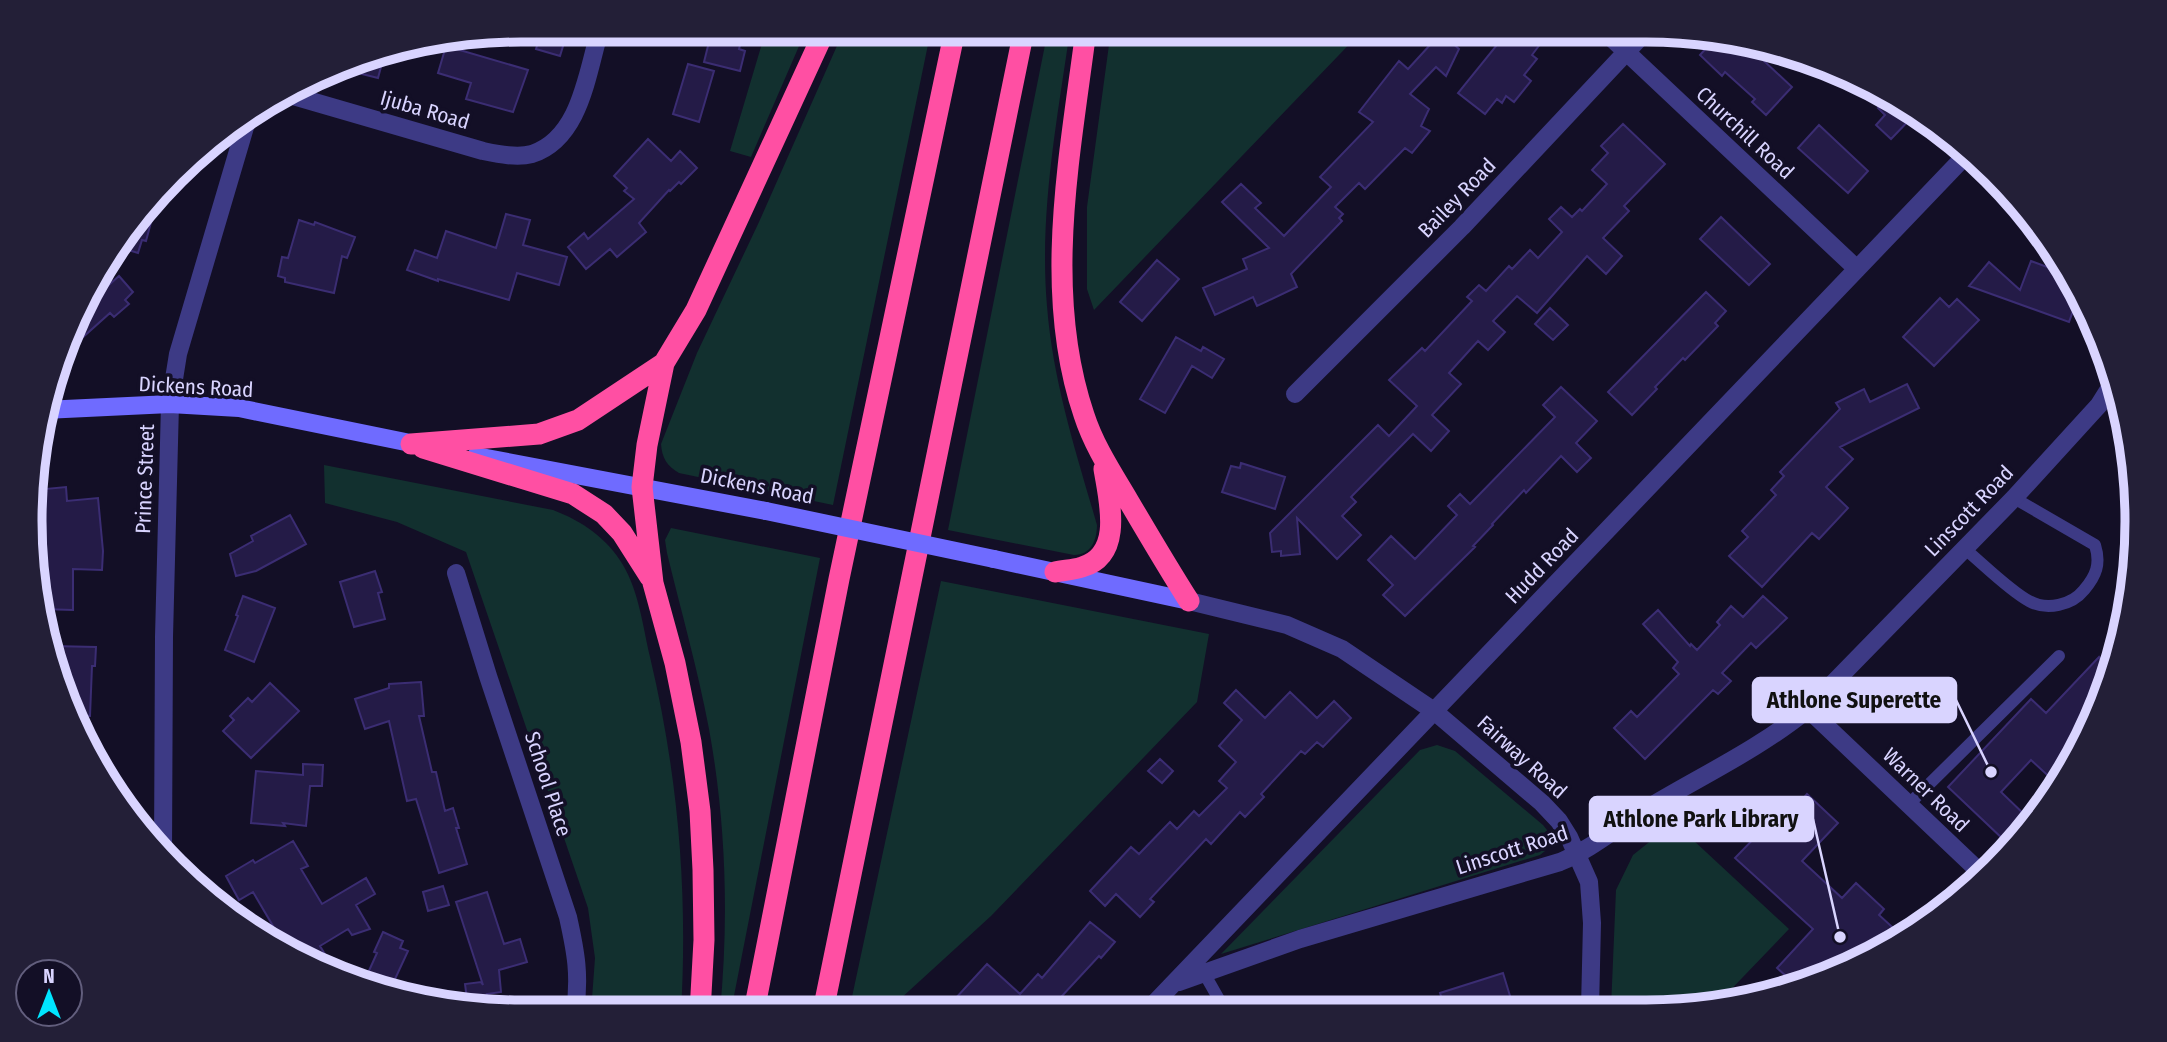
<svg xmlns="http://www.w3.org/2000/svg" width="2167" height="1042" viewBox="0 0 2167 1042" font-family="'Fira Sans Condensed',sans-serif">
	<style>
		.green { fill: #12302f }
		.building { fill: #241b47; stroke: #3b2d73; stroke-width: 2 }
		.lines { fill: none; stroke-linecap: round; stroke-linejoin: round }
		.lane { stroke: #3d3a85; stroke-width: 12 }
		.street { stroke: #3d3a85; stroke-width: 18 }
		.secondary { stroke: #6f6bff; stroke-width: 18 }
		.highway { stroke: #ff4fa3; stroke-width: 21 }
		.secondary-bridge { stroke: #6f6bff; stroke-width: 18 }
		.labels { text-anchor: middle; stroke-width: 7; stroke-linejoin: round; paint-order: stroke }
		.street-label { font-size: 21px; fill: #d9d4ff; stroke: #130f26 }
		.rim { fill: none; stroke: #d9d4ff; stroke-width: 9 }
		.leader { fill: none; stroke: #d9d4ff; stroke-width: 2.5 }
		.callout-dot { fill: #d9d4ff; stroke: #130f26; stroke-width: 2.5 }
		.callout { fill: #d9d4ff; stroke: #d9d4ff; stroke-width: 2.5 }
		.callout-label { font-size: 23px; text-anchor: middle; font-weight: bold; fill: #111 }
	</style>
	<rect width="100%" height="100%" fill="#130f26"/>
	<path class="green" d="M766,30H806L751,157L730,151Z
		M844,30H931L833,505L679,473C667,466 662,458 661,444L697,353L759,222Z
		M1048,30H1070C1057,121 1039,214 1047,306C1053,382 1076,452 1097,525C1097,540 1091,555 1074,555L948,530Z
		M1111,30H1363L1094,310L1087,289V207Z
		M324,465L553,510C582,521 607,538 623,565C639,592 643,627 650,657C678,775 688,891 681,1012H591L595,958L588,908L466,552L397,522L325,503Z
		M671,528L820,558L731,1011L720,1012C729,917 726,822 709,729C698,670 681,611 667,553L665,540Z
		M941,581L1209,634L1197,702L991,916L887,1011H849Z
		M1437,745L1455,751L1543,825L1547,830L1550,840L1545,851L1540,855L1221,954L1420,750Z
		M1663,831L1692,839L1789,929L1718,1003L1719,1006L1711,1008H1611L1616,890L1633,855Z"/>
	<path class="building" d="M542,30H555L567,33L560,56L536,49Z
		M712,30H744L739,49L745,51L740,71L704,62Z
		M1509,30H1524L1541,43L1532,55L1537,59L1524,75L1531,81L1514,102L1506,96L1502,103L1497,99L1485,114L1458,93Z
		M1441,33L1459,49L1446,76L1436,67L1410,94L1429,109L1421,126L1430,131L1412,153L1405,148L1365,189L1359,183L1335,207L1343,214L1339,218L1342,221L1291,274L1297,287L1257,306L1253,297L1215,315L1203,288L1247,269L1243,259L1269,248L1222,202L1241,184L1261,203L1255,208L1284,236L1331,187L1320,177L1373,122L1359,112L1399,61L1408,69Z
		M1716,37L1742,39L1753,43L1749,47L1792,87L1766,115L1752,102L1755,99L1725,72L1722,76L1700,55Z
		M446,46L528,70L513,112L466,99L471,83L438,73Z
		M385,52L378,78L358,73L359,70L344,66L363,56Z
		M688,64L714,71L699,122L673,114Z
		M1889,96L1917,112L1891,139L1876,125L1885,115L1878,108Z
		M1623,124L1665,164L1624,206L1629,211L1603,238L1622,256L1606,274L1587,256L1537,313L1517,296L1493,321L1505,332L1488,350L1478,341L1449,373L1461,384L1432,415L1449,431L1431,451L1413,434L1351,497L1356,502L1342,516L1361,535L1337,559L1297,518L1300,554L1281,556V551L1272,552L1270,533L1378,425L1389,436L1417,406L1389,380L1422,348L1425,351L1472,301L1467,297L1479,285L1486,291L1509,266L1512,269L1530,250L1538,258L1562,232L1549,219L1561,207L1572,217L1580,209L1582,211L1607,184L1592,170L1608,153L1601,146Z
		M1819,125L1868,171L1848,193L1798,148Z
		M648,139L671,161L680,151L697,168L681,184L679,182L670,191L669,190L639,223L646,232L617,257L610,249L586,269L568,247L584,233L588,239L634,199L624,191L627,188L614,176Z
		M157,200L146,241L142,240L138,253L115,246Z
		M506,214L530,220L523,245L567,257L559,285L517,273L509,300L438,279V281L407,270L415,250L437,258L446,231L496,248Z
		M1721,217L1770,264L1749,285L1700,239Z
		M299,220L314,225L315,222L355,237L347,258L342,256L334,293L285,282V278L278,276L282,257L288,258Z
		M1157,260L1179,279L1142,321L1120,302Z
		M2031,261L2069,275L2079,294L2069,322L1969,286L1989,262L2020,290Z
		M119,276L133,292L125,300L129,304L114,317L110,313L82,338L71,326L87,295L92,300Z
		M1706,292L1726,311L1715,323L1718,326L1685,360L1683,358L1655,387L1657,389L1632,415L1608,392Z
		M1940,298L1949,307L1957,299L1979,320L1934,366L1903,337Z
		M1550,308L1568,325L1553,340L1535,324Z
		M1176,337L1201,351L1203,347L1224,359L1212,378L1192,366L1165,413L1140,399Z
		M1907,384L1919,408L1840,447L1853,459L1826,487L1848,508L1819,539L1812,533L1762,587L1729,556L1748,537L1742,531L1776,495L1771,490L1784,476L1780,472L1840,409L1836,403L1864,389L1870,402Z
		M1561,387L1597,421L1576,443L1591,458L1577,472L1561,456L1526,493L1524,490L1492,524L1493,525L1473,546L1475,547L1405,616L1383,595L1393,585L1368,560L1391,536L1415,559L1457,515L1448,506L1460,494L1470,504L1555,417L1543,405Z
		M1241,463L1285,477L1275,509L1222,492L1231,466L1240,468Z
		M66,487L67,501L98,498L103,551L102,570L73,569V610L41,609L34,585L37,492L46,491L45,489Z
		M290,515L306,544L256,571L236,576L230,554L253,541L251,536Z
		M375,571L382,592L378,593L385,619L354,627L340,582Z
		M243,596L275,608L254,662L225,650L238,616L236,615Z
		M1763,596L1787,618L1756,648L1751,643L1722,673L1731,681L1718,694L1713,690L1645,759L1614,728L1631,711L1637,717L1679,674L1673,668L1678,662L1643,624L1658,610L1690,646L1691,644L1697,650L1720,625L1717,622L1731,606L1743,617Z
		M2122,635L2100,709L2057,784L2031,760L2001,792L2027,817L2004,840L1948,787L2031,699L2046,713L2099,657L2100,659Z
		M52,646L96,647L95,666H92L90,716L74,715Z
		M421,682L424,716H419L432,772H436L445,811L453,808L459,828H456L467,864L439,873L416,799L407,801L389,721L365,729L355,699L389,688V684Z
		M270,683L299,711L251,758L223,731L234,720L230,716L248,698L252,702Z
		M1236,690L1265,718L1290,692L1317,718L1334,701L1351,718L1323,747L1317,742L1305,754L1301,751L1261,794L1264,797L1245,817L1240,812L1211,844L1206,839L1150,899L1154,902L1140,917L1116,894L1105,906L1090,891L1131,847L1139,854L1170,822L1177,829L1194,811L1199,816L1227,788L1219,781L1236,762L1219,746L1242,720L1224,703Z
		M1160,759L1173,771L1162,783L1148,771Z
		M303,764L323,765L322,786H310L306,826L283,823L285,826L251,823L256,771L303,775Z
		M1807,794L1838,823L1802,861L1842,898L1856,883L1884,909L1879,915L1902,936L1834,975L1796,985L1777,968L1813,929L1735,858L1765,827L1772,833Z
		M293,841L308,866L301,869L322,904L366,878L375,894L356,905L370,929L352,935L348,929L320,946L326,956L312,964L258,935L273,926L253,892L239,900L226,876L253,860L255,863Z
		M443,886L449,905L428,911L423,892Z
		M487,892L504,944L520,939L527,962L499,970L501,992L487,994L495,1010L468,1007L465,984L481,982L483,985L456,902Z
		M1090,922L1115,942L1101,958L1099,956L1049,1010L944,1011L987,964L1020,994L1038,974L1042,978Z
		M383,932L403,941L400,948L408,951L389,992L363,984L377,953L374,952Z
		M1503,973L1514,1009H1445L1440,993Z"/>
	<g class="lines">
		<path class="lane" d="M1965,549C1983,564 2010,591 2029,601C2047,611 2072,605 2084,590C2096,576 2101,564 2095,545L2014,498
			M1909,804L2059,656
			M1204,973L1225,1010"/>
		<path class="street" d="M1603,30L1857,269
			M290,95L483,151C498,154 517,158 532,154C581,138 587,72 600,30
			M1295,394L1462,227L1647,30
			M456,573L488,676L568,917C576,953 580,975 575,1012
			M1189,601L1287,625L1342,649L1434,711L1542,803L1559,821L1569,837L1589,882L1592,923L1590,1008
			M1808,709L1982,874
			M163,853L164,637L170,404L178,354L248,117
			M1179,982L1300,939L1560,862C1592,849 1618,826 1648,808C1701,776 1759,749 1808,709L2014,498L2099,405L2114,381
			M1148,1010L1968,153"/>
		<path class="secondary" d="M44,410L170,404L239,408L425,446
			M476,456L766,511
			M994,559L1189,601"/>
		<path class="highway" d="M1086,30C1070,156 1042,291 1084,415C1094,446 1112,473 1128,500C1148,534 1168,568 1189,601
			M664,363L647,445L642,487L653,583L675,663L691,742L700,811L703,870L704,940L700,1012
			M411,444L539,434L578,420L664,363L696,310L825,30
			M423,448L573,494L604,514L622,533L650,577
			M1055,572C1064,570 1074,570 1082,567C1124,555 1109,500 1104,469
			M754,1011L839,579L955,30
			M823,1011L1024,30"/>
		<path class="secondary-bridge" d="M766,511L994,559"/>
	</g>
	<g class="labels">
		<g class="street-label">
			<text transform="translate(425 110) rotate(16)" y="7">Ijuba Road</text>
			<text transform="translate(1745 133) rotate(43)" y="7">Churchill Road</text>
			<text transform="translate(1457 198) rotate(-46)" y="7">Bailey Road</text>
			<text transform="translate(196 387) rotate(3)" y="7">Dickens Road</text>
			<text transform="translate(145 479) rotate(-88)" y="7">Prince Street</text>
			<text transform="translate(757 486) rotate(11)" y="7">Dickens Road</text>
			<text transform="translate(1969 511) rotate(-46)" y="7">Linscott Road</text>
			<text transform="translate(1542 566) rotate(-46)" y="7">Hudd Road</text>
			<text transform="translate(1522 757) rotate(42)" y="7">Fairway Road</text>
			<text transform="translate(548 784) rotate(72)" y="7">School Place</text>
			<text transform="translate(1926 790) rotate(44)" y="7">Warner Road</text>
			<text transform="translate(1512 850) rotate(-18)" y="7">Linscott Road</text>
		</g>
	</g>
	<path d="M0 0H2167V1042H0ZM521 42H1646A479 479 0 0 1 2125 521V521A479 479 0 0 1 1646 1000H521A479 479 0 0 1 42 521V521A479 479 0 0 1 521 42Z" fill="#231f37" fill-rule="evenodd"/>
	<path class="rim" d="M521 42H1646A479 479 0 0 1 2125 521V521A479 479 0 0 1 1646 1000H521A479 479 0 0 1 42 521V521A479 479 0 0 1 521 42Z"/>
	<path class="leader" d="M1991 772L1956 700M1840 937L1813 819"/>
	<g class="callout-dot">
		<circle cx="1991" cy="772" r="7"/>
		<circle cx="1840" cy="937" r="7"/>
	</g>
	<g class="callout">
		<rect x="1753" y="678" width="203" height="44" rx="7"/>
		<rect x="1590" y="797" width="223" height="44" rx="7"/>
	</g>
	<g class="callout-label">
		<text x="1854" y="708">Athlone Superette</text>
		<text x="1701" y="827">Athlone Park Library</text>
	</g>
	<g transform="translate(49 993)"><circle r="33" fill="#130f26" stroke="#625e7d" stroke-width="2"/>
	<path d="M0-5L12 26L0 18L-12 26Z" fill="#00e5ff"/>
	<text y="-10" font-size="19" font-weight="bold" text-anchor="middle" fill="#d9d4ff">N</text>
	</g>
</svg>
